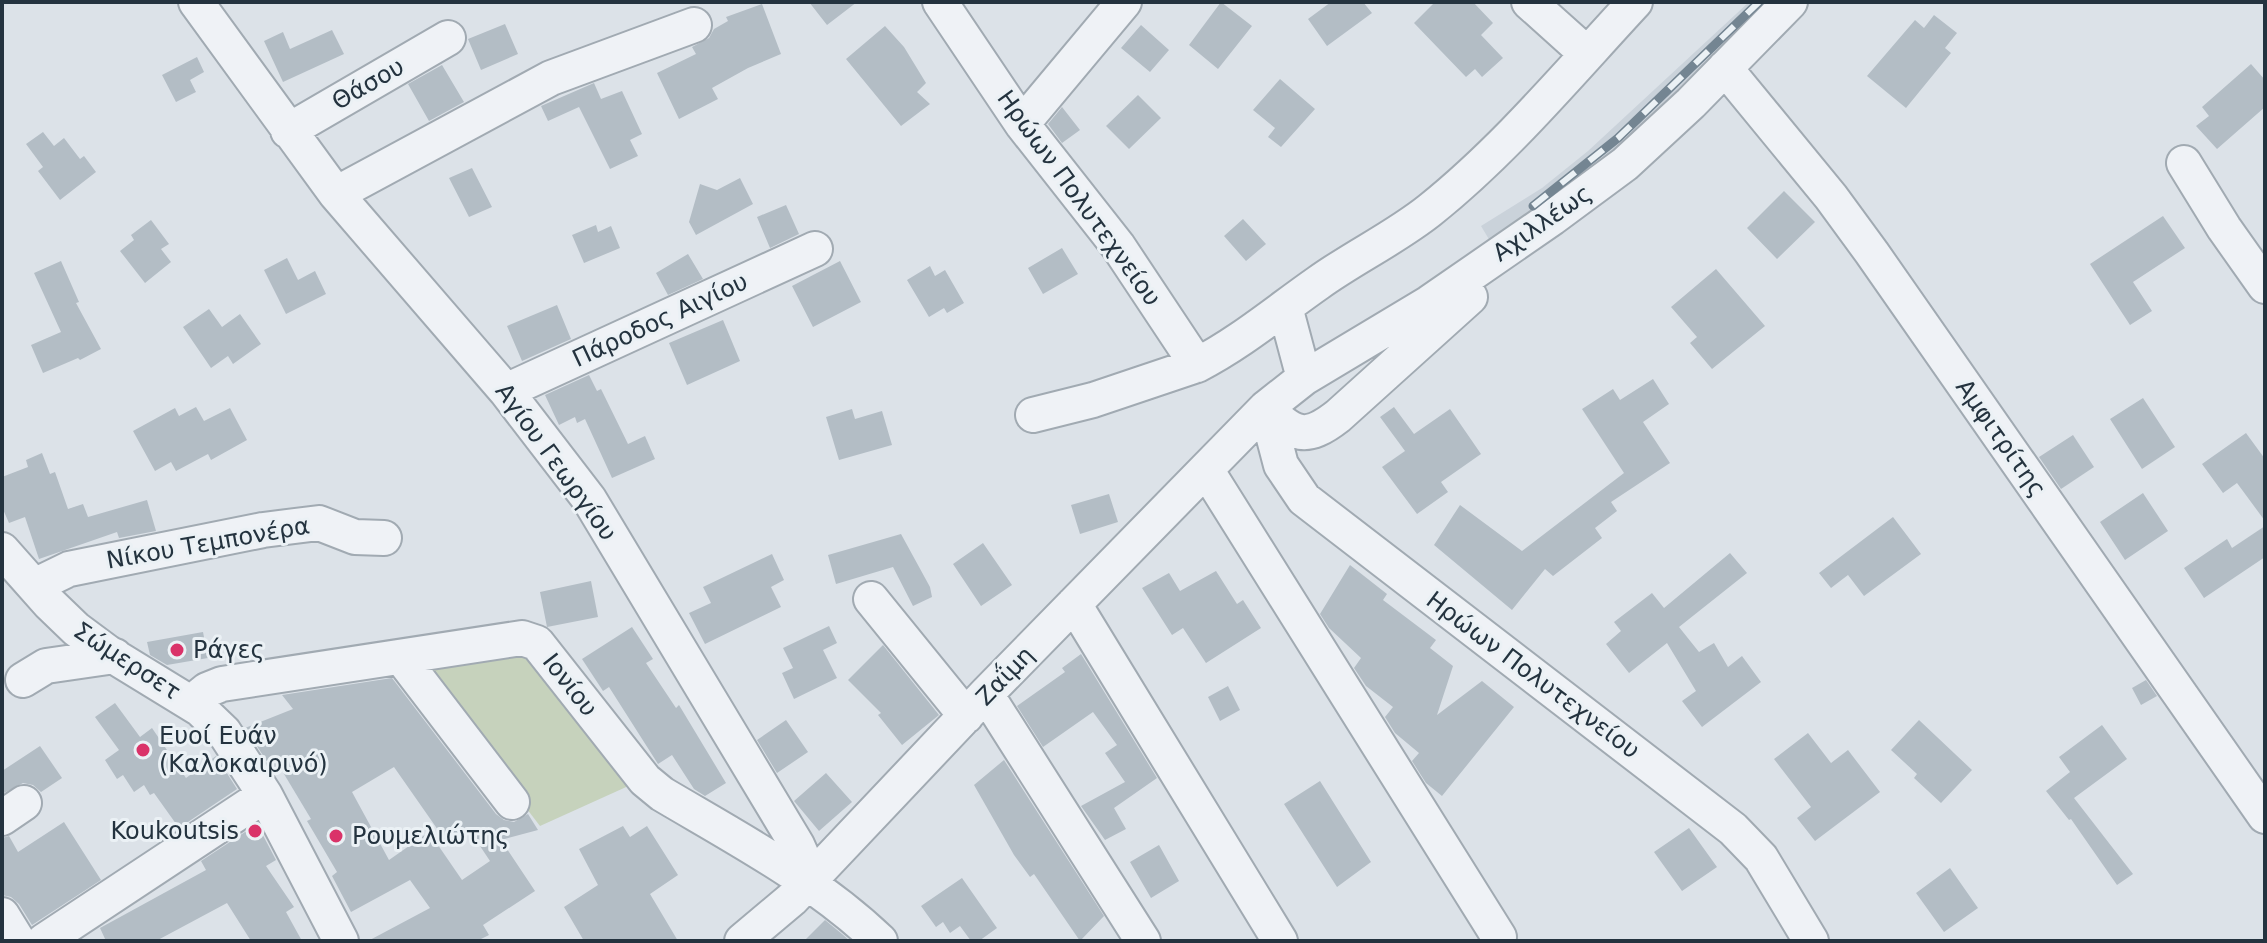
<svg xmlns="http://www.w3.org/2000/svg" width="2267" height="943" viewBox="0 0 2267 943" font-family="'DejaVu Sans',sans-serif">
	<style>
		.built { fill: #cad2da }
		.green { fill: #c6d2bc }
		.building { fill: #b3bdc5; fill-rule: evenodd }
		.lines { fill: none; stroke-linecap: round; stroke-linejoin: round }
		.minor-casing { stroke: #a1aab2; stroke-width: 38 }
		.minor { stroke: #eff2f6; stroke-width: 34 }
		.rail-casing { stroke: #748592; stroke-width: 9 }
		.rail { stroke: #ebf1f5; stroke-width: 6; stroke-dasharray: 18; stroke-linecap: butt }
		.poi-dot { fill: #da3369; stroke: #ebf1f5; stroke-width: 3 }
		.labels { text-anchor: middle; stroke-width: 6; stroke-linejoin: round; paint-order: stroke }
		.street-label { font-size: 24px; fill: #24333f; stroke: #ebf1f5 }
		.poi-label { font-size: 24px; fill: #24333f; stroke: #ebf1f5; text-anchor: start }
	</style>
	<rect width="100%" height="100%" fill="#dce2e8"/>
	<path class="built" d="M1749,2H1771L1637,131L1584,178L1490,241L1481,226L1542,188L1588,151Z"/>
	<path class="green" d="M529,651L635,783L540,826L416,665Z"/>
	<path class="building" d="M809,2H857L827,25Z
		M1221,2L1252,26L1218,69L1189,45Z
		M1331,2H1363L1372,13L1327,46L1308,19Z
		M1435,2H1473L1493,23L1481,35L1503,58L1482,77L1475,69L1466,77L1414,23Z
		M762,4L781,54L748,68L712,88L718,99L679,119L657,73L696,54L692,47L709,38L714,29L728,21L726,17Z
		M1934,15L1957,33L1945,48L1951,53L1906,108L1867,76L1915,20L1924,28Z
		M505,24L518,54L481,70L468,39Z
		M1141,25L1169,50L1150,72L1121,48Z
		M885,26L904,47L926,83L917,92L930,104L901,126L846,59Z
		M332,30L344,54L283,82L264,41L283,32L290,49Z
		M197,57L204,72L190,80L196,92L176,102L162,75Z
		M2251,64L2265,80V107L2217,149L2196,126L2209,116L2202,107Z
		M442,65L464,102L429,121L408,84Z
		M1280,79L1315,109L1281,147L1268,137L1275,128L1253,110Z
		M594,83L601,99L622,91L642,134L630,140L638,156L610,169L579,107L548,121L541,106Z
		M1138,95L1161,118L1129,149L1106,126Z
		M1062,107L1080,130L1062,143L1048,124Z
		M43,132L54,146L64,138L80,159L84,156L96,172L60,200L38,171L43,167L26,144Z
		M472,168L492,207L469,217L449,178Z
		M740,178L753,204L696,235L689,222L700,184L717,190Z
		M1784,191L1815,222L1777,259L1747,228Z
		M786,205L799,234L770,248L757,217Z
		M2163,216L2185,248L2133,282L2152,311L2130,325L2090,264Z
		M1243,219L1266,244L1246,261L1224,236Z
		M151,220L169,244L161,249L171,262L145,283L120,251L134,240L131,235Z
		M596,225L598,232L611,226L620,248L584,263L572,235Z
		M1062,248L1078,274L1043,294L1028,268Z
		M688,254L703,279L668,295L656,273Z
		M287,258L298,280L315,271L326,294L286,314L264,270Z
		M61,261L79,302L76,303L101,349L80,360L78,358L43,373L31,345L61,332L34,273Z
		M840,261L861,302L813,327L792,286Z
		M930,266L935,276L945,270L964,303L947,313L944,308L929,317L907,280Z
		M1716,269L1765,326L1712,369L1690,343L1697,337L1671,307Z
		M557,305L571,339L522,361L507,326Z
		M209,309L222,327L240,314L261,344L233,364L228,356L211,368L183,327Z
		M723,320L740,361L687,385L669,343Z
		M589,375L597,391L601,389L628,444L645,436L655,459L612,478L585,419L577,423L575,417L559,425L545,395Z
		M1653,379L1669,404L1643,422L1670,463L1611,502L1617,511L1595,528L1602,538L1553,576L1545,569L1512,610L1434,545L1460,505L1522,551L1624,473L1582,409L1613,389L1620,400Z
		M2143,398L2175,447L2142,469L2110,419Z
		M196,407L204,421L230,408L247,440L211,460L208,454L176,471L171,462L155,471L133,431L175,408L179,416Z
		M1394,407L1414,434L1450,409L1481,454L1441,482L1448,492L1417,514L1382,467L1405,451L1380,417Z
		M852,409L855,419L882,411L892,445L839,460L826,417Z
		M2246,433L2265,459V521L2237,483L2223,493L2202,464Z
		M2073,435L2094,467L2061,489L2039,457Z
		M42,453L50,474L55,472L68,509L83,504L88,517L147,500L156,531L119,538L117,532L39,559L25,517L9,523L2,507V477L28,467L26,460Z
		M2143,493L2168,531L2125,560L2100,522Z
		M1109,494L1118,522L1080,534L1071,505Z
		M1893,517L1921,554L1864,596L1848,575L1831,588L1819,573Z
		M2265,526V557L2204,598L2184,568L2227,539L2232,548Z
		M901,534L930,587L932,597L913,606L893,567L836,584L828,555Z
		M983,543L1012,585L981,606L953,564Z
		M1730,553L1747,573L1679,627L1699,652L1714,643L1728,667L1742,656L1761,682L1702,727L1682,701L1696,691L1667,643L1629,673L1606,644L1621,631L1614,622L1652,593L1664,608Z
		M772,554L784,580L771,587L781,607L705,644L689,613L711,603L703,587Z
		M1350,565L1387,594L1383,600L1436,640L1430,648L1453,666L1437,715L1482,681L1514,707L1442,796L1426,783L1412,761L1419,753L1395,733L1385,717L1393,707L1366,686L1354,668L1361,658L1329,628L1320,614Z
		M1216,571L1237,604L1243,600L1261,628L1206,663L1183,628L1172,635L1142,588L1169,573L1180,591Z
		M591,581L598,617L547,627L540,592Z
		M829,626L837,643L823,650L837,678L794,699L782,673L793,668L783,648Z
		M632,627L653,659L646,663L676,708L679,705L726,783L705,796L694,789L672,755L658,764L609,687L603,691L582,659Z
		M203,632L208,658L167,665L150,655L147,642Z
		M883,645L939,715L902,745L878,715L881,713L848,680Z
		M1081,654L1157,778L1114,808L1126,829L1105,840L1081,806L1125,782L1105,753L1117,745L1093,712L1043,747L1017,706L1065,672L1062,668Z
		M392,678L496,814L504,820L514,822L528,814L538,830L501,840L535,891L483,925L489,935L477,941H368L430,908L410,880L351,912L332,876L337,872L307,821L311,819L281,769L274,772L245,728L293,709L282,695ZM394,767L445,840L468,828L490,861L462,880L429,832L389,860L352,792Z
		M2146,680L2157,696L2141,705L2132,688Z
		M1228,686L1240,710L1220,721L1208,697Z
		M115,703L140,737L152,728L186,778L216,756L237,789L179,828L154,793L150,795L144,785L134,792L123,775L117,779L105,760L119,750L95,717Z
		M786,720L808,752L777,773L757,740Z
		M1919,720L1972,770L1941,803L1914,778L1917,774L1891,750Z
		M2102,725L2127,759L2074,798L2133,874L2117,885L2071,819L2069,820L2046,791L2070,772L2059,757Z
		M1808,733L1831,763L1848,750L1880,792L1815,841L1797,818L1811,807L1774,759Z
		M40,746L62,778L41,792L33,785L23,783L2,794V771Z
		M1004,760L1104,916L1080,941L1034,874L1030,877L1014,855L974,785Z
		M826,773L852,802L819,831L794,801Z
		M1320,781L1371,862L1337,887L1284,804Z
		M64,822L101,880L32,925L19,904L11,897L2,895V838L9,836L18,852Z
		M257,824L276,860L266,866L294,907L286,912L302,941H251L227,903L156,941H106L100,928L206,870L201,861Z
		M623,826L630,837L647,826L678,875L650,894L678,941H584L564,907L598,885L579,849Z
		M1689,828L1717,867L1682,891L1654,852Z
		M1159,845L1179,881L1151,898L1130,862Z
		M1950,868L1978,908L1944,932L1916,893Z
		M962,878L997,928L979,941H971L960,926L950,933L943,922L936,927L921,906Z
		M825,920L842,934L850,941H804Z"/>
	<g class="lines">
		<defs>
			<path id="minor" d="M196,2L336,194L506,391L589,499L797,845L805,863L808,881
				M940,2L1022,124L1118,246L1197,365C1240,343 1278,311 1318,283C1354,257 1395,238 1430,210C1506,149 1569,73 1635,2
				M1529,2L1587,54
				M1725,68L1831,197L1872,253L2265,816
				M1022,124L1124,2
				M288,131L448,38
				M2184,163L2224,228L2265,286
				M336,194L551,78L694,25
				M1285,307L1304,378
				M506,391L815,249
				M1266,408L1281,465L1304,499L1733,829L1761,858L1811,941
				M1266,408C1294,436 1306,441 1338,416L1470,297
				M1033,415L1093,400L1197,365
				M1207,471L1499,937
				M2,550L49,603L76,629L107,652L200,709L224,732L265,795L341,941
				M34,586L69,569L263,530L319,523L355,537L384,538
				M871,599L966,716
				M1074,604L1280,941
				M401,657L512,802
				M23,680L46,666L115,656
				M986,694L1143,941
				M191,703L207,690L222,684L522,638L537,643L645,780L662,794C738,839 816,880 880,941
				M2,818L24,803
				M2,915L18,941
				M44,941L265,795
				M742,941L792,899L986,694L1266,408L1304,378L1429,303L1552,218L1625,164L1691,103L1790,2"/>
		</defs>
		<use href="#minor" class="minor-casing"/>
		<use href="#minor" class="minor"/>
		<defs>
			<path id="rail" d="M1533,206L1618,138L1759,2"/>
		</defs>
		<use href="#rail" class="rail-casing"/>
		<use href="#rail" class="rail"/>
	</g>
	<g class="poi-dot">
		<circle cx="177" cy="650" r="8"/>
		<circle cx="143" cy="750" r="8"/>
		<circle cx="255" cy="831" r="8"/>
		<circle cx="336" cy="836" r="8"/>
	</g>
	<g class="labels">
		<g class="street-label">
			<text transform="translate(368 84) rotate(-30)" y="8">Θάσου</text>
			<text transform="translate(1079 198) rotate(54)" y="8">Ηρώων Πολυτεχνείου</text>
			<text transform="translate(1542 223) rotate(-35)" y="8">Αχιλλέως</text>
			<text transform="translate(660 320) rotate(-25)" y="8">Πάροδος Αιγίου</text>
			<text transform="translate(2001 438) rotate(55)" y="8">Αμφιτρίτης</text>
			<text transform="translate(556 462) rotate(54)" y="8">Αγίου Γεωργίου</text>
			<text transform="translate(208 543) rotate(-10)" y="8">Νίκου Τεμπονέρα</text>
			<text transform="translate(127 661) rotate(33)" y="8">Σώμερσετ</text>
			<text transform="translate(1533 675) rotate(37)" y="8">Ηρώων Πολυτεχνείου</text>
			<text transform="translate(1005 676) rotate(-46)" y="8">Ζαΐμη</text>
			<text transform="translate(570 685) rotate(52)" y="8">Ιονίου</text>
		</g>
		<g class="poi-label">
			<text x="193" y="658">Ράγες</text>
			<text x="159" y="744">Ευοί Ευάν<tspan x="159" dy="28">(Καλοκαιρινό)</tspan></text>
			<text x="239" y="839" text-anchor="end">Koukoutsis</text>
			<text x="352" y="844">Ρουμελιώτης</text>
		</g>
	</g>
	<rect width="2267" height="943" fill="none" stroke="#24333f" stroke-width="8"/>
</svg>
